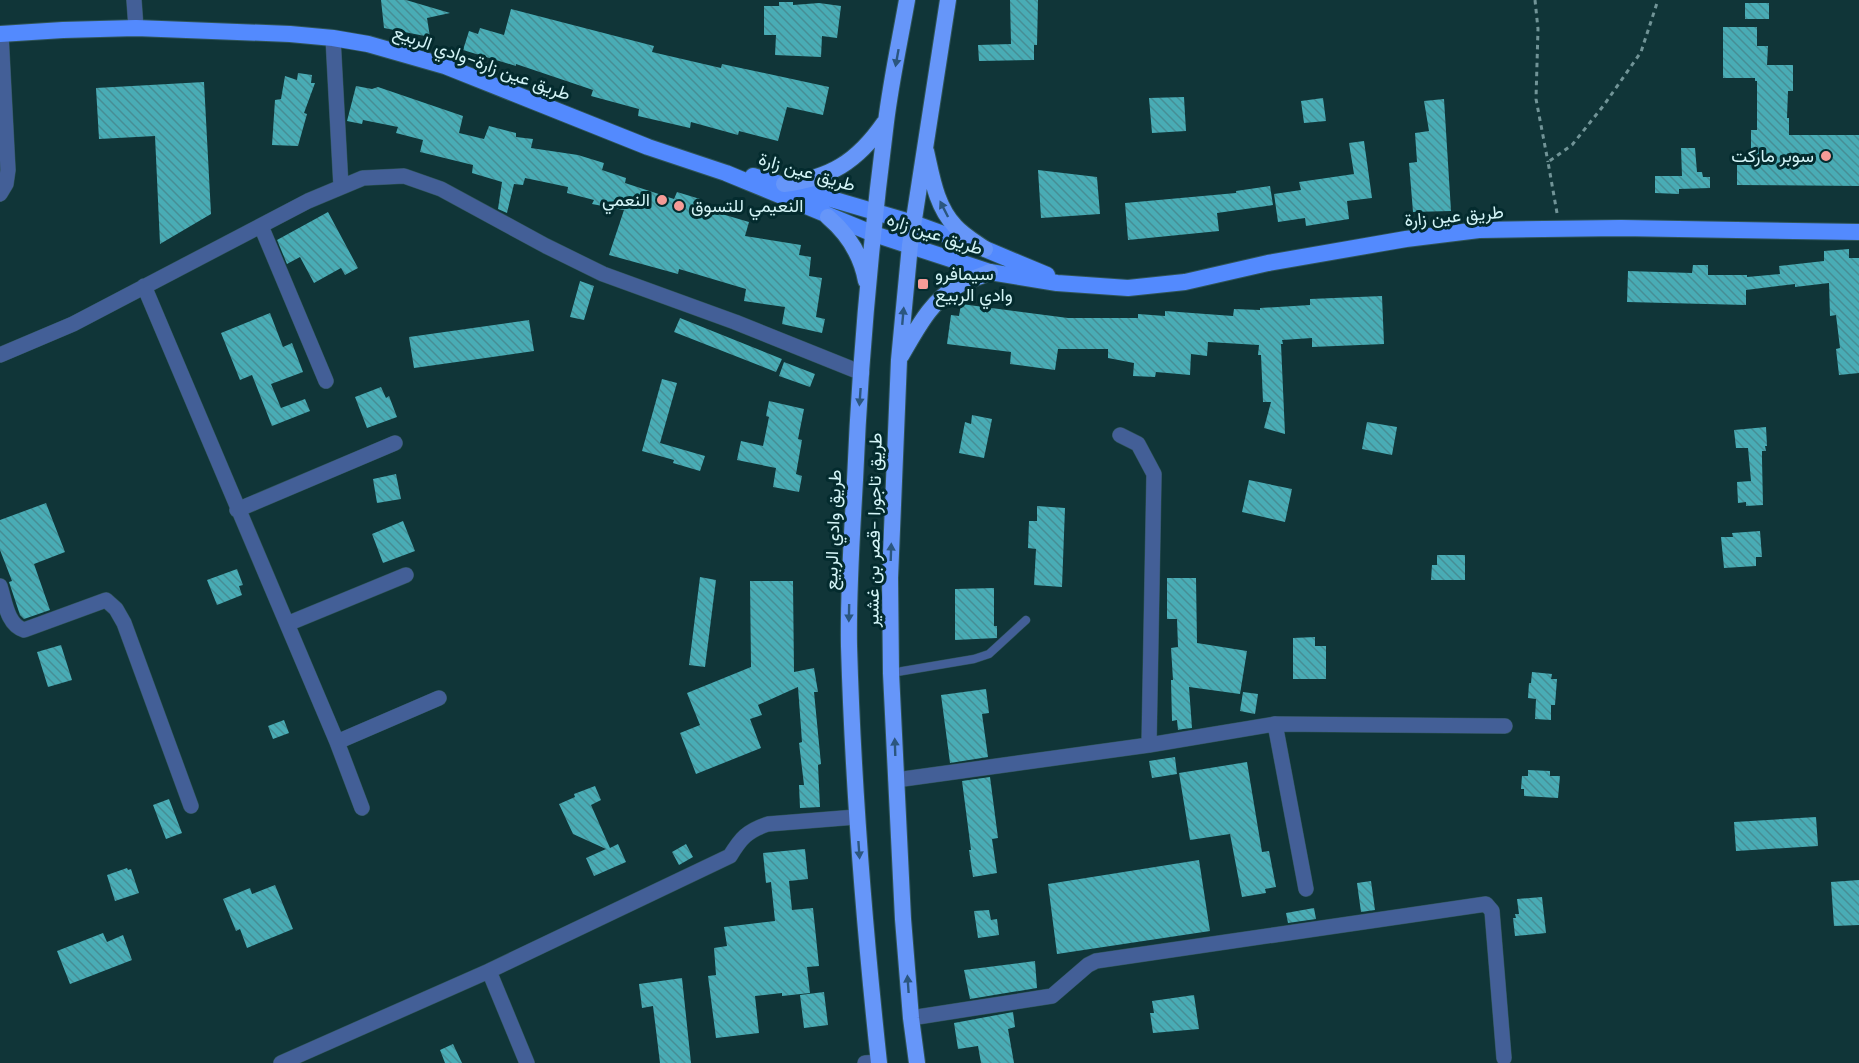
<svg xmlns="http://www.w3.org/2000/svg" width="1859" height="1063" viewBox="0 0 1859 1063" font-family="'DM Sans',Vazirmatn,sans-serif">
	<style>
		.building { fill: url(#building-back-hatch) }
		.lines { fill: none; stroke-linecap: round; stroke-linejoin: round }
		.service-casing { stroke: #2f5457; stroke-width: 9 }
		.minor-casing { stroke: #2f5457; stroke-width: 16 }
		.primary-casing { stroke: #2f5457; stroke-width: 18 }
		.trunk-casing { stroke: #2f5457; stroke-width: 18 }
		.path { stroke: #719497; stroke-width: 3; stroke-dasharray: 4.5 4.5; stroke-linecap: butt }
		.service { stroke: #435f97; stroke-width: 8 }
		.minor { stroke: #435f97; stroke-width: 15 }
		.primary { stroke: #538afe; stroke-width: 16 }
		.trunk { stroke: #6696f9; stroke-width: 16 }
		.oneway { fill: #2b567f }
		.poi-dot { fill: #f59b97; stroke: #042b2e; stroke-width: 2 }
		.labels { text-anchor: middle; stroke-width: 6; stroke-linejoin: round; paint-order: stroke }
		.street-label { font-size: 18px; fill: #d3f4f7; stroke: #042b2e }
		.poi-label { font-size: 18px; fill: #d3f4f7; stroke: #042b2e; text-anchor: end }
	</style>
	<defs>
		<pattern id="building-back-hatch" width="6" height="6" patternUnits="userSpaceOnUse" patternTransform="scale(1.5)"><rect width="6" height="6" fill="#49acb5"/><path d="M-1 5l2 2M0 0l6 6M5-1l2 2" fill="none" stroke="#468e95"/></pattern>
	</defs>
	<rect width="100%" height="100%" fill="#103538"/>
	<path class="building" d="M381,0H406L450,13L427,18L430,37L384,28Z
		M1010,0H1038L1037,45H1034V60L979,61L978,45L1011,44Z
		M779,2H793V5L819,3L841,6L837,38L822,36L821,57L775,55L776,35H764V6H779Z
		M1745,3H1769V19H1745Z
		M511,9L654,46L652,52L721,68L722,64L829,87L823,115L787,107L778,141L739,131L738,135L691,122L690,128L638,116L639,109L591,96L593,90L516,64V66L463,50L469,31L478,34L480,28L504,35Z
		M1723,27H1757V46H1768L1767,65H1793V91H1788L1787,118H1789V135H1859V186L1737,185V165H1751V130H1757V81H1755V78H1723Z
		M298,73L312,75L311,83H315L304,113L307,114L298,146L272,145L275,100L281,99L285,76L297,80Z
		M204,82L211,214L160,244L155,136L99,139L96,88Z
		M356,86L372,89L378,87L463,116L459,133L484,139L489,126L516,133V137L533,139L531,148L578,155L604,163L602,170L626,178L625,183L674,199L677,192L700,199L698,207L749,222L745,236L801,245L799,255L811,257L809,276L822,278L816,317L825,319L822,333L782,324L785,307L744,301L746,289L679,269L678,274L609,255L624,210L592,204L594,200L567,193L568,187L525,178L523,185L514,184L507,213L498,209L502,182L472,173L473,165L420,152L423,140L396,133L398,127L363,120L362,124L347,121Z
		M1184,97L1186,131L1152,133L1149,98Z
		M1323,98L1326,121L1304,123L1301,101Z
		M1444,99L1451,211L1413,212L1409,163L1417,162L1415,133L1429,131L1424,101Z
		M1364,141L1372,198L1347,201L1349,219L1306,226L1305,218L1278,222L1274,194L1301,190L1299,182L1354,174L1349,143Z
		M1681,148H1695L1697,172H1702L1703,177H1710V188L1679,189V194L1655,193V176H1682Z
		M1038,170L1097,177L1100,214L1041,218Z
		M1270,186L1273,205L1217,213L1219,231L1128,240L1125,203L1236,193V191Z
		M328,212L358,268L345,275L341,268L314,283L300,257L287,264L277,240Z
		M1849,249V258H1859V373L1839,375L1836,349L1840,348L1836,315L1830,316L1829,283L1795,287V284L1746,290V305L1627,302L1628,271L1692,273L1693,265H1708V275H1747V277L1780,274L1779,266L1824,261V251Z
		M580,281L594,286L584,320L570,317Z
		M1382,296L1384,344L1312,347V338L1282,340L1283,344H1281L1285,434L1264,428L1271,402H1263L1261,355H1258L1259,345L1208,342L1207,356L1191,354L1190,375L1156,372L1155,377L1133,376L1134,363L1108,358V349H1058L1055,370L1010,364L1011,352L947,344L951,315L959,316L961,304L1068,318H1138V314L1165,316V311L1233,316L1234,309L1260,310V308L1310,305V299Z
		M270,313L283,347L292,343L303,372L271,384L281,408L305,399L310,411L272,426L252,375L240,380L221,333Z
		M680,318L782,359L776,372L674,332Z
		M529,320L534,351L414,368L409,337Z
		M784,362L815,374L810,387L779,376Z
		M662,379L677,383L660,443L705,456L700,471L673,463L674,460L642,451Z
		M381,387L386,398L389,396L397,417L367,428L355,397Z
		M769,401L804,409L798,439L802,440L796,474L802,476L799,492L773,487L776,468L737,460L741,441L763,446L769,417L766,416Z
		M972,415L992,419L984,458L959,453L965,422L971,424Z
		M1367,422L1397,427L1392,455L1362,449Z
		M1766,427L1767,446H1765L1766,451H1762V459L1763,505L1746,506V502L1738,503L1737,482L1751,481L1748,448H1736L1734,430Z
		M396,474L401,499L377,503L373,479Z
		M1249,480L1292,489L1285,522L1242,512Z
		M46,503L65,552L34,564L50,610L24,619L20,615L9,582L12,581L0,550V520Z
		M1037,506L1065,508L1062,587L1034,585L1036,549L1028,548L1029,521H1037Z
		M403,521L415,551L383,563L372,534Z
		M1760,531L1762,557H1756V566L1724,568L1721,537H1733L1732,533Z
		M1437,555H1465V580H1431L1432,565H1437Z
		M237,569L243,585L239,586L242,595L217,605L207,580Z
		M700,577L716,580L705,667L689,665Z
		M1167,578H1196L1197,643L1247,651L1240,694L1189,687L1192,728L1183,729L1178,730L1177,720L1172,721L1171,680H1173L1171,648L1178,647L1177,619H1167Z
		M750,581H793L794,672L814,668L818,692H814L821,764L818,765L820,807L800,808L799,785H804L799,743L802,742L798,687L758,705L762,715L750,719L761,748L696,774L680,733L700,725L687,693L751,667Z
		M994,588V626H997V638L955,640V589Z
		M1315,637V646H1326V679H1293V638Z
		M61,645L72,680L48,687L37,652Z
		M1532,672L1552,674L1551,679H1557L1555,705H1551V720L1535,719L1536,699L1528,698L1529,683H1531Z
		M986,689L989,713L982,714L988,757L950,763L941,695Z
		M1243,692L1258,694L1255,714L1240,711Z
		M284,720L289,733L273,739L268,726Z
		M1175,757L1177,774L1152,778L1149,761Z
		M1247,762L1262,852L1269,851L1276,887L1265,889L1266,893L1242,897L1230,834L1190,840L1179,773Z
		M1528,770L1550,771V776H1560L1558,798L1524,796V789H1521L1522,776H1528Z
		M990,777L998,838L992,839L997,873L973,877L969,850H971L962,781Z
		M595,786L601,800L591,805L610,848L618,844L626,862L594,876L586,858L606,849L573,834L559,804L575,797L574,794Z
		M169,799L182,833L166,839L153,805Z
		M1816,817L1818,846L1736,851L1734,822Z
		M686,844L693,857L679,865L672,852Z
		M805,849L808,879L789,881L792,910L813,908L819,966L807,967L810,993L782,996V993L755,996L759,1033L716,1038L708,976L716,975L714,948L727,946L724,927L775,921L771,882L766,883L763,853Z
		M1199,860L1210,931L1057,954L1048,884Z
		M127,868L128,870L131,869L139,893L115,901L107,875Z
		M1859,880V925L1834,926L1831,882Z
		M1371,881L1375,910L1361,912L1357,883Z
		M275,885L293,929L247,948L240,929L236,931L223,899L250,888L252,894Z
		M1542,897L1546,933L1515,936L1513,918H1516L1515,914H1519L1517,899Z
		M1314,908L1316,919L1288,923L1286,913Z
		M989,910L991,920L997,919L999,935L978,938L974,911Z
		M103,933L107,942L123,935L132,960L70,984L57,951Z
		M1035,961L1037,988L970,999L964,970Z
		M682,978L691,1063H660L653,1006L642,1008L639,984Z
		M824,992L828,1025L804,1028L800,995Z
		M1194,995L1199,1029L1153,1033L1150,1013H1154L1152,1001Z
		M1013,1012L1015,1027L1008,1029L1014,1063H981L978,1046L958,1049L954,1023Z
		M453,1044L462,1063H445L440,1050Z"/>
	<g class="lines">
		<defs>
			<path id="service" d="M891,673L974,659L989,654L1026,620"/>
			<path id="minor" d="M134,0L136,28
				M333,38L341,187
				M0,194L6,184L8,170L1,34
				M261,226L326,381
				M144,286L337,742L362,808
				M0,355L73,324L308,201L363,178L404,176L441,189L546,246L603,274L735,322L862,373
				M1120,435L1138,444L1154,474L1149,745
				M237,510L395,443
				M0,586C5,601 7,625 24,630L106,600L116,609L124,623L191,806
				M287,624L406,575
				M1275,724L1306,889
				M337,742L439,698
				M896,780L1149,745L1275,724L1505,726
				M489,971L527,1063
				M911,1018L1052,996L1088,965L1096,961L1486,904L1492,911L1504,1058
				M281,1063L489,971L730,856C741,838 747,831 768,824L856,817
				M865,1063L878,1062"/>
			<path id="primary" d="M0,34L63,30L136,28L290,34L333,38L368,44L445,66L648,147L726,173L874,234L990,272L1057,283L1128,288L1185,282L1268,263L1406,239L1479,230L1621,228L1859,232
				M753,176L913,223L985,249L1047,275"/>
			<path id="trunk" d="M926,151C932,177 936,206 955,226C963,235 975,242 985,249
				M784,184C830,178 857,162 884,123
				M828,217C848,234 861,254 866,281
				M901,356C917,329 931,300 959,285C969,279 980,277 990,272
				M879,1063C864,924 853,785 849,646C848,590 852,535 855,480C860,360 871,240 886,122C891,81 900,40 907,0
				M917,1063L911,1018L903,919L891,673L890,578L899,360L910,245L948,0"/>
		</defs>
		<use href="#service" class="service-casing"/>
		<use href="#minor" class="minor-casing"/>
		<use href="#primary" class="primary-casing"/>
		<use href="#trunk" class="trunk-casing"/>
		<path class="path" d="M1535,0L1538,29L1536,99L1548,162
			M1557,213L1548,162L1572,145L1604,105L1641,52L1658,0"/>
		<use href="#service" class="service"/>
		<use href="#minor" class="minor"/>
		<use href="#primary" class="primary"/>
		<use href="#trunk" class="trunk"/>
	</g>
	<defs><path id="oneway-solid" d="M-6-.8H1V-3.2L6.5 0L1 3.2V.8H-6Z" transform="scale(1.5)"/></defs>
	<g class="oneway">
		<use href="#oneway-solid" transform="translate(897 58) rotate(100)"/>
		<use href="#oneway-solid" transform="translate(944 209) rotate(-117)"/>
		<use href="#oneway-solid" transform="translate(903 316) rotate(-85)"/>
		<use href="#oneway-solid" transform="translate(860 397) rotate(94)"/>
		<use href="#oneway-solid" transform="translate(891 552) rotate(-88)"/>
		<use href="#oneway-solid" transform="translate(849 613) rotate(91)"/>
		<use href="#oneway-solid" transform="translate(895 747) rotate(-92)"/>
		<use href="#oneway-solid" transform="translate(859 850) rotate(86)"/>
		<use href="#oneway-solid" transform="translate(908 984) rotate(-94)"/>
	</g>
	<g class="poi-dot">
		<circle cx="1826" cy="156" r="6"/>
		<circle cx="662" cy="200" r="6"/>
		<circle cx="679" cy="206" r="6"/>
		<rect x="917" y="278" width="12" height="12" rx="3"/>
	</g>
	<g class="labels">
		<g class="street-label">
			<text transform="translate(482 63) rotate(20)" y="6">طريق عين زارة-وادي الربيع</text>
			<text transform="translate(807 172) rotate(16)" y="6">طريق عين زارة</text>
			<text transform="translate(1454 216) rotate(-5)" y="6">طريق عين زارة</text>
			<text transform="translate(935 234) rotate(18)" y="6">طريق عين زاره</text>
			<text transform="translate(833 530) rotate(-88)" y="6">طريق وادي الربيع</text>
			<text transform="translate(874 530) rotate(-89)" y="6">طريق تاجورا -قصر بن غشير</text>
		</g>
		<g class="poi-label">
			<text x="1814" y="162">سوبر ماركت</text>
			<text x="650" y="206">النعمي</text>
			<text x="691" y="212" text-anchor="start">النعيمي للتسوق</text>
			<text x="935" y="280" text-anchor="start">سيمافرو<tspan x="935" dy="21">وادي الربيع</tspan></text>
		</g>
	</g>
</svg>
